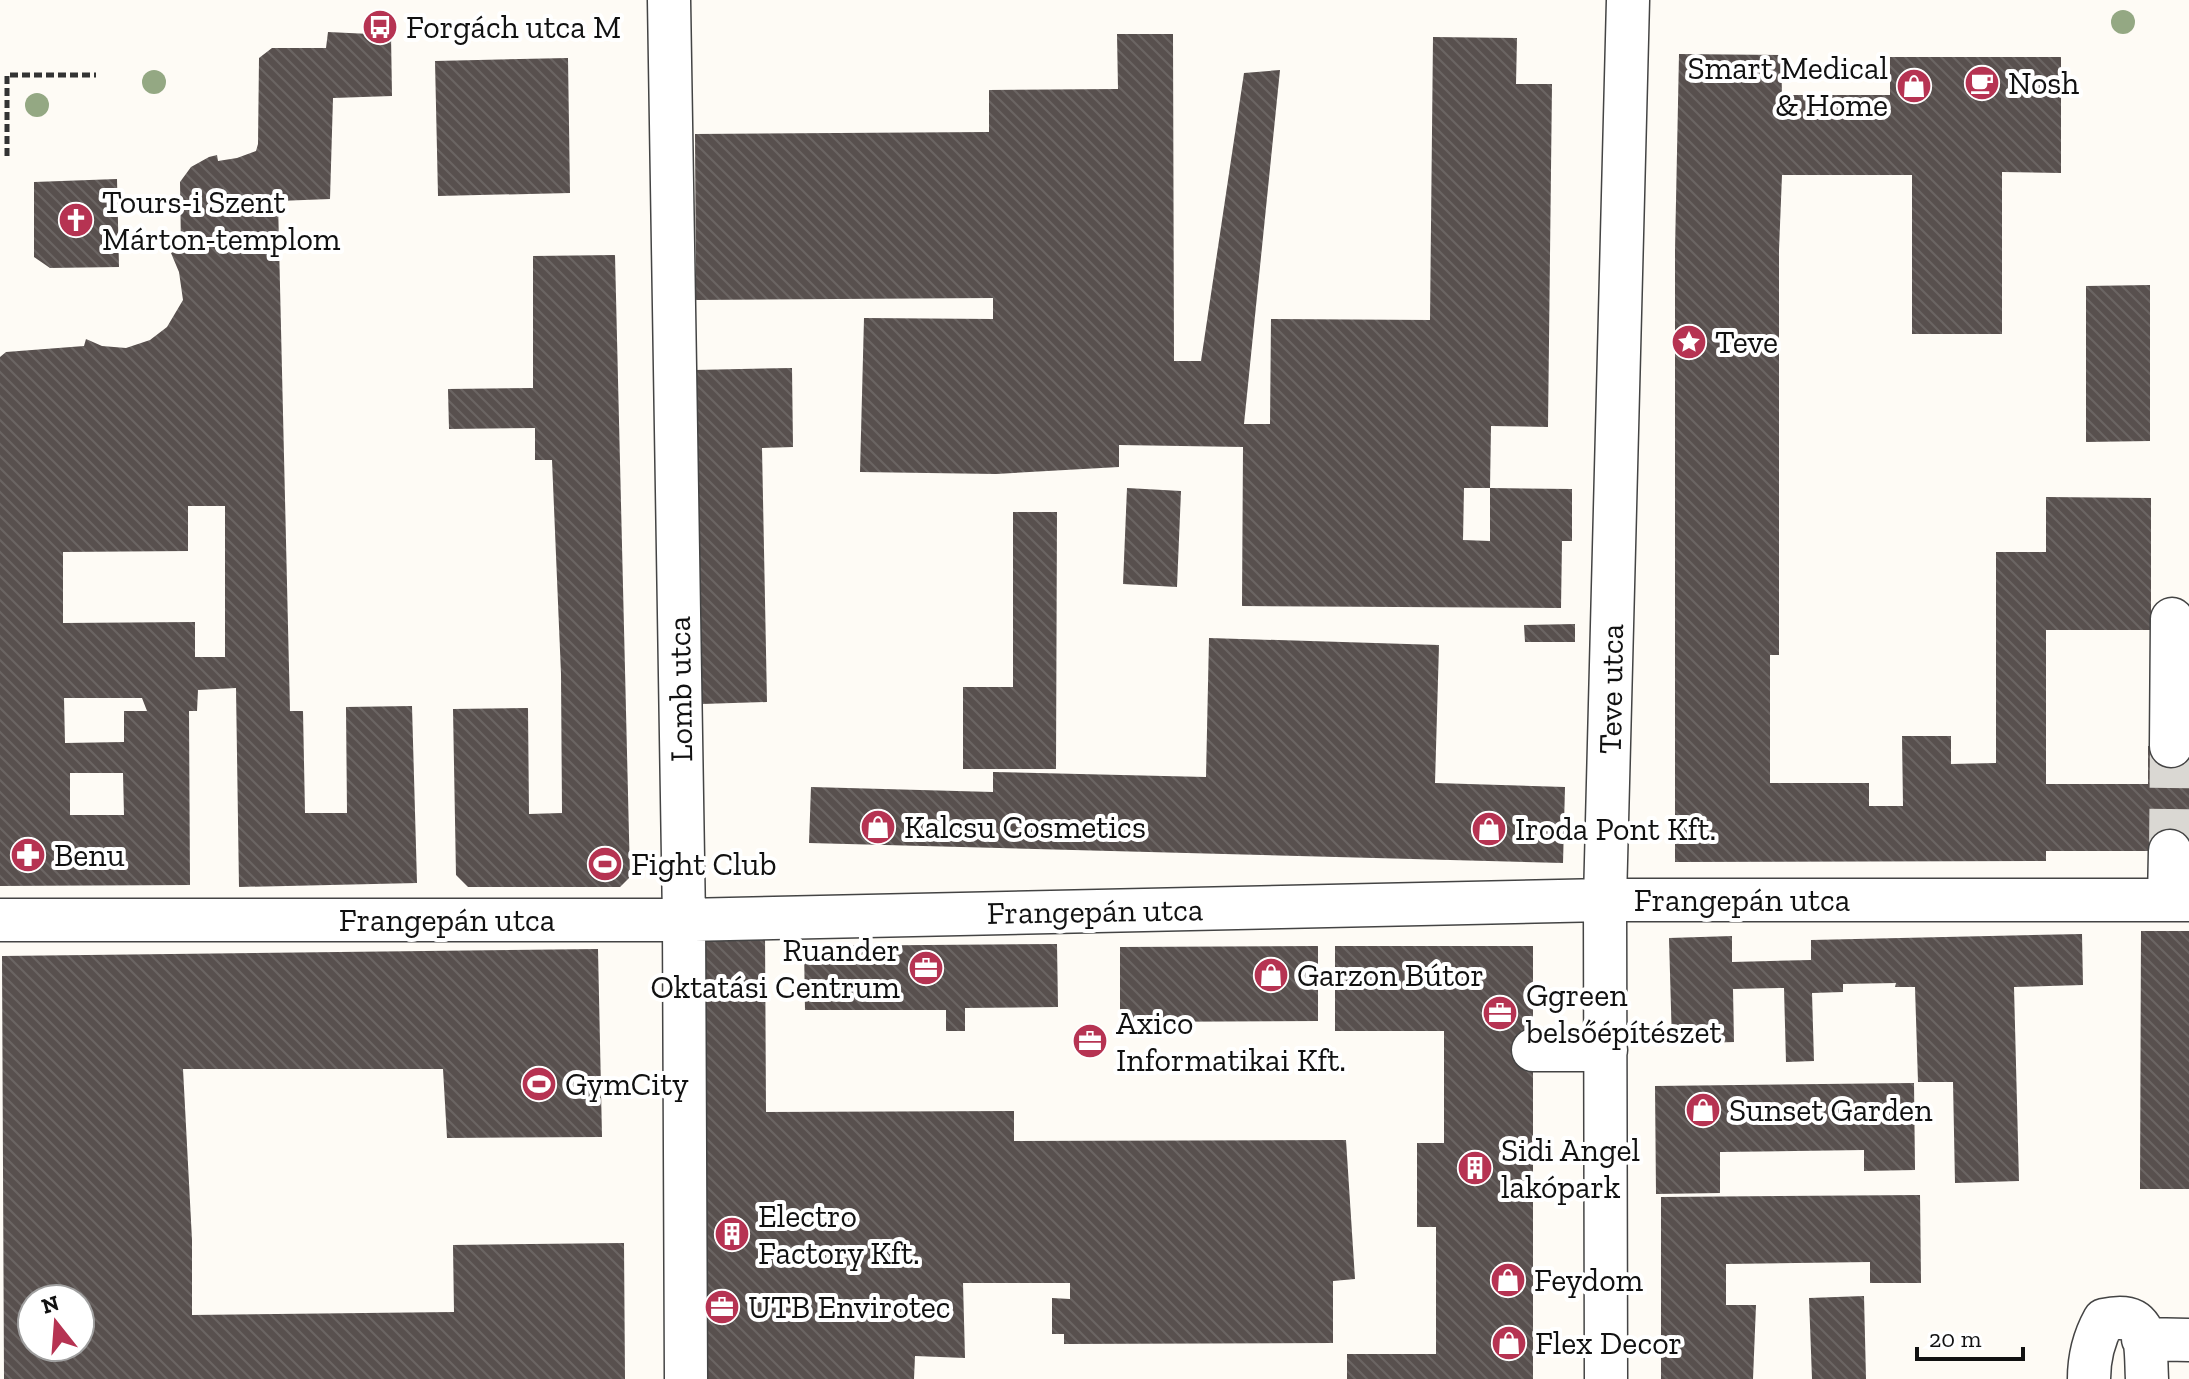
<svg xmlns="http://www.w3.org/2000/svg" width="2189" height="1379" viewBox="0 0 2189 1379" font-family="'Zilla Slab',serif">
	<style>
		.building { fill: url(#building-back-hatch); fill-rule: evenodd }
		.lines { fill: none; stroke-linecap: round; stroke-linejoin: round }
		.minor-tunnel { stroke: #dad8d3; stroke-width: 42; stroke-dasharray: 42 21; stroke-linecap: butt }
		.minor-casing { stroke: #444; stroke-width: 45 }
		.path { stroke: #333; stroke-width: 5; stroke-dasharray: 8 4; stroke-linecap: butt }
		.minor { stroke: #fff; stroke-width: 42 }
		.tree { fill: #94a883 }
		.labels { text-anchor: middle; stroke-width: 8; stroke-linejoin: round; paint-order: stroke }
		.poi-label { font-size: 32px; fill: #111; stroke: #fff; text-anchor: start }
		.street-label { font-size: 32px; fill: #111; stroke: #fff }
	</style>
	<defs>
		<pattern id="building-back-hatch" width="6" height="6" patternUnits="userSpaceOnUse" patternTransform="scale(2)"><rect width="6" height="6" fill="#58504e"/><path d="M-1 5l2 2M0 0l6 6M5-1l2 2" fill="none" stroke="#6b6563"/></pattern>
	</defs>
	<rect width="100%" height="100%" fill="#fefbf5"/>
	<path class="building" d="M328,32L391,35L392,96L333,98L330,199L278,201L290,711H303L305,813H347L346,707L412,706L417,883L239,887L236,688L198,690L197,711H189L190,885L0,886V357L6,352L84,346L86,339L102,346L126,348L150,340L167,327L183,300L179,272L171,253L181,248L180,182L191,167L209,157L217,155L218,161L237,158L256,151L258,144L259,58L272,48H326ZM188,506H225V657H195V622L63,623V552L188,551ZM64,698H142L147,711H124V742L65,743ZM70,773H123L124,815H70Z
		M1117,34H1173L1174,361H1201L1244,73L1280,70L1244,424H1270L1271,319L1430,320L1433,37L1517,38L1516,84H1552L1548,427L1491,426L1490,488H1464L1463,540L1490,541V488L1572,489V541H1562L1561,608L1242,606L1243,447L1119,445V467L996,474L860,472L864,318L993,319V298L696,300L695,134L989,132V90L1118,89Z
		M1679,54L1781,55L1782,95H1890V57H2061V173L2002,172V334H1912V175H1782L1779,250V655H1770V783H1869V806H1903L1902,736H1951V764L1996,763V552H2046V497L2151,498V630H2046V784H2148V746H2189V851H2046V861L1675,862V250Z
		M568,58L570,193L438,196L435,61Z
		M117,179L119,267L50,268L34,257V182Z
		M615,255L630,877L620,887H468L456,875L453,709L528,708L529,814L562,813L561,674L552,460H535V428L449,429L448,389L533,388V256Z
		M2150,285V441L2086,442V286Z
		M792,368L793,447L762,448L767,702L702,704L694,370Z
		M1127,488L1181,491L1177,587L1123,584Z
		M1013,512H1057L1056,769H963V687H1013Z
		M1575,624V642H1525L1524,625Z
		M1209,638L1439,645L1435,783L1565,787L1563,863L809,843L811,787L993,792V772L1206,777Z
		M2141,931H2189V1189H2140Z
		M698,934H765L766,1112L1014,1111V1141L1346,1140L1355,1279L1333,1281V1343L1064,1344V1334H1052V1298L1070,1299V1283H963L965,1358L915,1356L914,1379H699Z
		M2082,934L2083,985L2014,987L2019,1181L1955,1183L1953,1082H1918L1915,987H1895L1896,983L1843,984V992L1812,993L1814,1061L1786,1062L1784,988L1733,989L1734,1042L1672,1044L1669,938L1732,936V962L1811,960V940Z
		M1057,944L1058,1007L965,1008V1031H946V1010H805L804,946Z
		M1318,946V1021L1120,1022V947Z
		M1335,946H1533V1379H1347V1354H1436V1227H1417V1143H1444V1031H1335Z
		M598,949L602,1137L447,1138L443,1069H183L192,1240V1315L454,1312L453,1245L624,1243L625,1379H4L2,956ZM32,1299H80V1347H32Z
		M1914,1083L1915,1170L1864,1171V1150L1720,1152V1193L1656,1194L1655,1086Z
		M1920,1195L1921,1283H1870V1262L1726,1264V1305H1756L1753,1379H1661V1197Z
		M1864,1296L1866,1379H1812L1809,1298Z"/>
	<g class="lines">
		<path class="minor-tunnel" d="M2170,851L2171,746"/>
		<defs>
			<path id="minor" d="M669,0L684,920L686,1379
				M2171,746L2172,619
				M2169,900L2170,851
				M0,920H684L1605,900H2189
				M1533,1050H1606
				M2143,1339L2189,1340
				M1606,1379L1605,900L1628,0
				M2089,1379C2089,1358 2094,1338 2104,1320C2151,1309 2145,1344 2147,1379"/>
		</defs>
		<use href="#minor" class="minor-casing"/>
		<path class="path" d="M7,156V75H96"/>
		<use href="#minor" class="minor"/>
	</g>
	<g class="tree">
		<circle cx="2123" cy="22" r="12"/>
		<circle cx="154" cy="82" r="12"/>
		<circle cx="37" cy="105" r="12"/>
	</g>
	<defs>
		<symbol id="bus-disc" viewBox="-11 -11 22 22"><circle r="9.5" fill="#b63352" stroke="#fff"/><path d="M-5-6H5V4H4V6H2V4H-2V6H-4V4H-5ZM-3.5-4V0h7V-4ZM-3.5 1.2v1.5H-2V1.2ZM2 1.2v1.5H3.5V1.2Z" fill="#fff"/></symbol>
		<symbol id="cafe-disc" viewBox="-11 -11 22 22"><circle r="9.5" fill="#b63352" stroke="#fff"/><path d="M-5.5-4.5H6V0H3Q3 3.5 0 3.5H-2.5Q-5.5 3.5-5.5 0ZM3-3.2v2h1.7v-2ZM-6 4.5H4V6H-6Z" fill="#fff"/></symbol>
		<symbol id="shop-disc" viewBox="-11 -11 22 22"><circle r="9.5" fill="#b63352" stroke="#fff"/><path d="M-5-2.5h2.3a2.7 3.5 0 0 1 5.4 0H5L5.5 6h-11ZM-1.5-2.5h3a1.5 2.3 0 0 0-3 0Z" fill="#fff"/></symbol>
		<symbol id="church-disc" viewBox="-11 -11 22 22"><circle r="9.5" fill="#b63352" stroke="#fff"/><path d="M-1.2-6h2.4v3.5h3.3v2.4h-3.3V6h-2.4V-.1h-3.3v-2.4h3.3Z" fill="#fff"/></symbol>
		<symbol id="sight-disc" viewBox="-11 -11 22 22"><circle r="9.5" fill="#b63352" stroke="#fff"/><path d="M0-6L1.8-2.2L6-1.7L2.9 1.2L3.7 5.4L0 3.3L-3.7 5.4L-2.9 1.2L-6-1.7L-1.8-2.2Z" fill="#fff"/></symbol>
		<symbol id="pharmacy-disc" viewBox="-11 -11 22 22"><circle r="9.5" fill="#b63352" stroke="#fff"/><path d="M-2-6h4v4h4v4h-4v4h-4v-4h-4v-4h4Z" fill="#fff"/></symbol>
		<symbol id="stadium-disc" viewBox="-11 -11 22 22"><circle r="9.5" fill="#b63352" stroke="#fff"/><path d="M0-5a6.5 5 0 1 0 0 10a6.5 5 0 1 0 0-10ZM-3.5-1.8h7v3.6h-7Z" fill="#fff"/></symbol>
		<symbol id="office-disc" viewBox="-11 -11 22 22"><circle r="9.5" fill="#b63352" stroke="#fff"/><path d="M-6-3h4V-5.5h4V-3h4V5H-6ZM-1-4.5V-3h2v-1.5ZM-6 0V1H6V0Z" fill="#fff"/></symbol>
		<symbol id="building-disc" viewBox="-11 -11 22 22"><circle r="9.5" fill="#b63352" stroke="#fff"/><path d="M-4-6H4V6H1V3H-1V6H-4ZM-2.5-4.3h1.7v1.8h-1.7ZM.8-4.3h1.7v1.8H.8ZM-2.5-1h1.7V.8h-1.7ZM.8-1h1.7V.8H.8Z" fill="#fff"/></symbol>
	</defs>
	<g fill-rule="evenodd">
		<use href="#bus-disc" x="360" y="7" width="40" height="40"/>
		<use href="#cafe-disc" x="1962" y="63" width="40" height="40"/>
		<use href="#shop-disc" x="1894" y="66" width="40" height="40"/>
		<use href="#church-disc" x="56" y="200" width="40" height="40"/>
		<use href="#sight-disc" x="1669" y="322" width="40" height="40"/>
		<use href="#shop-disc" x="858" y="807" width="40" height="40"/>
		<use href="#shop-disc" x="1469" y="809" width="40" height="40"/>
		<use href="#pharmacy-disc" x="8" y="835" width="40" height="40"/>
		<use href="#stadium-disc" x="585" y="844" width="40" height="40"/>
		<use href="#office-disc" x="906" y="948" width="40" height="40"/>
		<use href="#shop-disc" x="1251" y="955" width="40" height="40"/>
		<use href="#office-disc" x="1480" y="993" width="40" height="40"/>
		<use href="#office-disc" x="1070" y="1021" width="40" height="40"/>
		<use href="#stadium-disc" x="519" y="1064" width="40" height="40"/>
		<use href="#shop-disc" x="1683" y="1090" width="40" height="40"/>
		<use href="#building-disc" x="1455" y="1148" width="40" height="40"/>
		<use href="#building-disc" x="712" y="1214" width="40" height="40"/>
		<use href="#shop-disc" x="1488" y="1260" width="40" height="40"/>
		<use href="#office-disc" x="702" y="1287" width="40" height="40"/>
		<use href="#shop-disc" x="1489" y="1323" width="40" height="40"/>
	</g>
	<g class="labels">
		<g class="poi-label">
			<text x="406" y="38">Forgách utca M</text>
			<text x="1888" y="79" text-anchor="end">Smart Medical<tspan x="1888" dy="37">&amp; Home</tspan></text>
			<text x="2008" y="94">Nosh</text>
			<text x="102" y="213">Tours-i Szent<tspan x="102" dy="37">Márton-templom</tspan></text>
			<text x="1715" y="353">Teve</text>
			<text x="904" y="838">Kalcsu Cosmetics</text>
			<text x="1515" y="840">Iroda Pont Kft.</text>
			<text x="54" y="866">Benu</text>
			<text x="631" y="875">Fight Club</text>
			<text x="900" y="961" text-anchor="end">Ruander<tspan x="900" dy="37">Oktatási Centrum</tspan></text>
			<text x="1297" y="986">Garzon Bútor</text>
			<text x="1526" y="1006">Ggreen<tspan x="1526" dy="37">belsőépítészet</tspan></text>
			<text x="1116" y="1034">Axico<tspan x="1116" dy="37">Informatikai Kft.</tspan></text>
			<text x="565" y="1095">GymCity</text>
			<text x="1729" y="1121">Sunset Garden</text>
			<text x="1501" y="1161">Sidi Angel<tspan x="1501" dy="37">lakópark</tspan></text>
			<text x="758" y="1227">Electro<tspan x="758" dy="37">Factory Kft.</tspan></text>
			<text x="1534" y="1291">Feydom</text>
			<text x="748" y="1318">UTB Envirotec</text>
			<text x="1535" y="1354">Flex Decor</text>
		</g>
		<g class="street-label">
			<text transform="translate(680 689) rotate(-91)" y="11">Lomb utca</text>
			<text transform="translate(1611 689) rotate(-89)" y="11">Teve utca</text>
			<text x="1742" y="911">Frangepán utca</text>
			<text transform="translate(1095 911) rotate(-1)" y="11">Frangepán utca</text>
			<text x="447" y="931">Frangepán utca</text>
		</g>
	</g>
	<g transform="translate(56 1323) rotate(343)"><circle r="38" fill="#ffffff" stroke="#a0a0a0" stroke-width="2"/>
	<path d="M0-6L14 30L0 20L-14 30Z" fill="#b63352"/>
	<text y="-12" font-size="22" font-weight="bold" text-anchor="middle" fill="#111111">N</text>
	</g>
	<path d="M1917 1347v12h106v-12" fill="none" stroke="#111111" stroke-width="4"/>
	<text x="1929" y="1347" font-size="24" fill="#111111" stroke="#ffffff" stroke-width="6" paint-order="stroke">20 m</text>
</svg>
